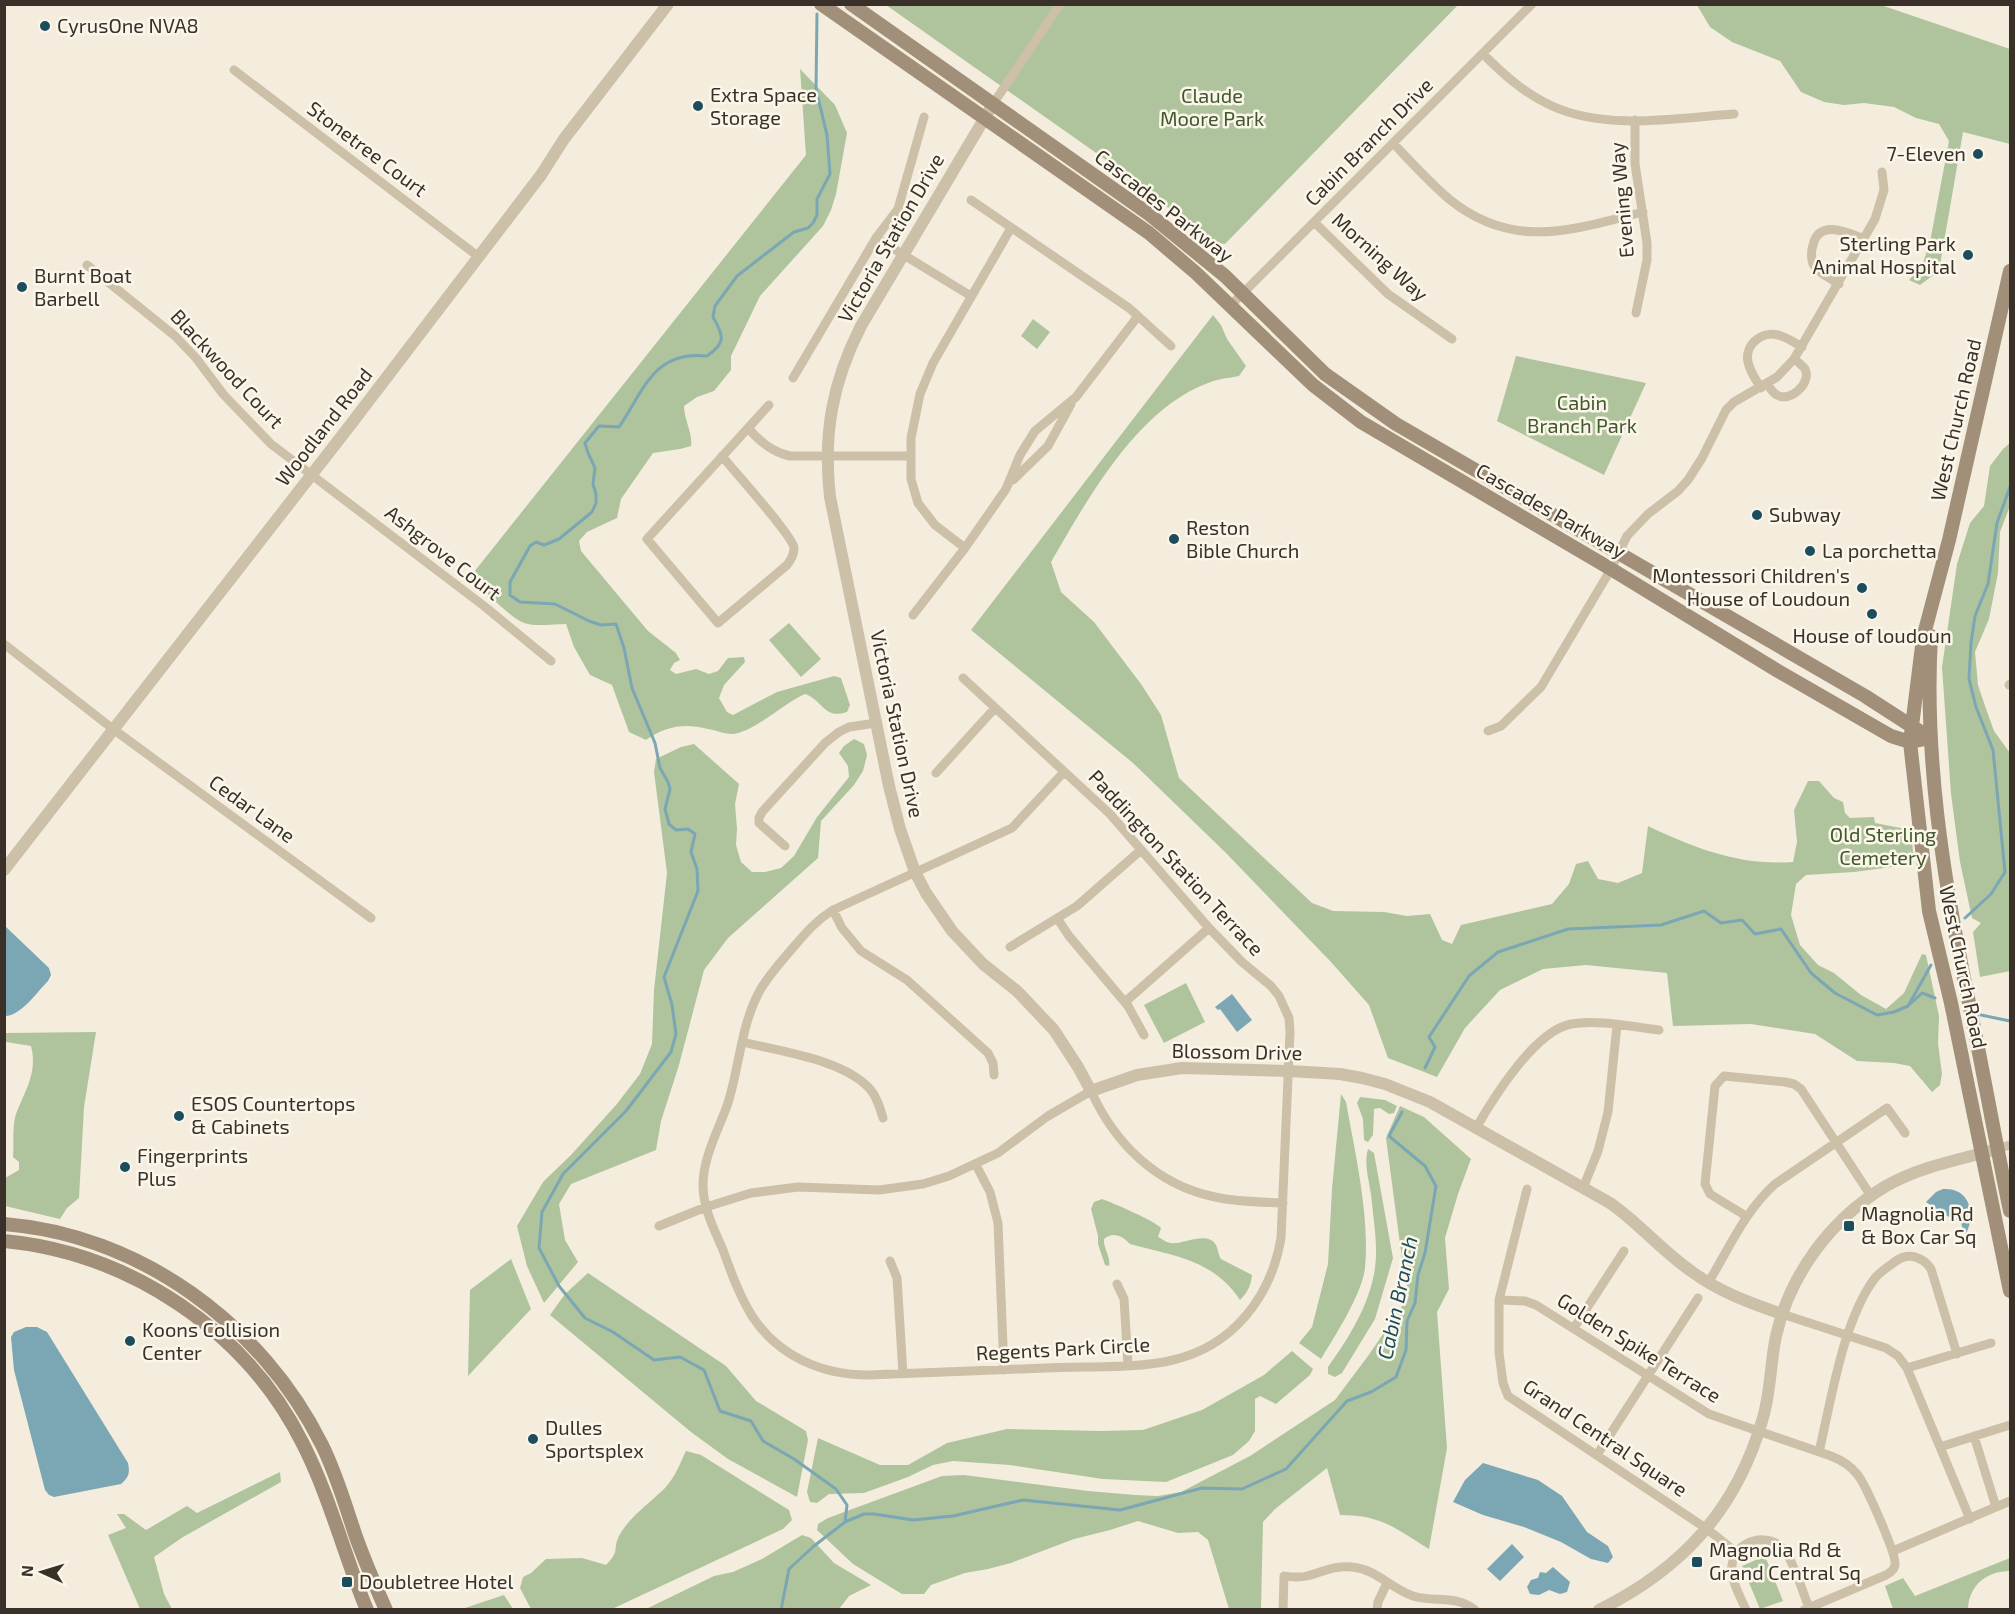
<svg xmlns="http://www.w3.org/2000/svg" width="2015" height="1614" viewBox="0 0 2015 1614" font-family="'Exo 2',sans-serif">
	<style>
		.green { fill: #afc49c }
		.water { fill: #7ba6b3 }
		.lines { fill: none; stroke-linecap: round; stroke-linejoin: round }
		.stream { stroke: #7ba6b3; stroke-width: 3 }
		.minor { stroke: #cdc0a8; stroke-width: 9 }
		.tertiary { stroke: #cdc0a8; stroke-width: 12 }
		.secondary { stroke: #a18f79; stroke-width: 14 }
		.poi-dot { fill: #1c4d5d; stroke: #fbf6ea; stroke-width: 2 }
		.labels { text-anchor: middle; stroke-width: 5; stroke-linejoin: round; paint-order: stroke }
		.poi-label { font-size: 20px; fill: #393129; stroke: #fbf6ea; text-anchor: start }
		.park-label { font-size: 20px; fill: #40592b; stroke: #fbf6ea }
		.street-label { font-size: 20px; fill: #393129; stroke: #fbf6ea }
		.water-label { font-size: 21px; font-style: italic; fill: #1c4d5d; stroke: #fbf6ea }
	</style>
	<rect width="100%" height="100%" fill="#f4eddd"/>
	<path class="green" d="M886,5H1458L1225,244L1211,242L1126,174Z
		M1697,5H1881L2010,49V144L1963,132L1939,271L1920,285L1909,280L1922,266L1930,242L1949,141L1939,124L1916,118L1894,107L1864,103L1844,105L1824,102L1801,92L1780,61L1732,42L1710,27Z
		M800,69L835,105L847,133L836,194L831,210L823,226L760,296L731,356V370L714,391L697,397L684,406C684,420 693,433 691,446L680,449L653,453L621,499L617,518L587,532L579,541L581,551L648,631L676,653L680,660L674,663L670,670L676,674L696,669L709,674L718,671L728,658L744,657L745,662L724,685L719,698L727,712L733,715L777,692L834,676L841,678L850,705L847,712C824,720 823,700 805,694C784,703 752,734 731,734C724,734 716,730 708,729C684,723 666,726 646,740L629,732L612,685L590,675L574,647L566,624C553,624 537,627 524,623C509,617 482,588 470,577L806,155Z
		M1213,315L1221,325L1227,339L1246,366L1239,376C1229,378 1217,379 1208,383C1137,409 1087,500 1051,562L1061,592L1094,622L1141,684L1161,715L1179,778L1312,903L1333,911L1384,912L1407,916L1430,914L1442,940L1452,944L1461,925L1552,904L1569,884L1576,864L1588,861L1598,879L1618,883L1642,873L1648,826C1694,848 1740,866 1793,862L1797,842L1794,810L1808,781H1819L1834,798L1843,802L1845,813L1850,818L1874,817L1875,823L1911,830L1914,864L1854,872L1806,875L1796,884L1791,915L1800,945L1818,965L1834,973L1861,995L1886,1009L1904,993L1922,954L1926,955L1939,1016L1938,1044L1942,1074L1940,1085L1932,1092L1910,1066L1894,1063L1857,1061L1815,1034L1751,1024L1673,1026L1667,973L1586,965L1543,969L1500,990L1465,1028L1437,1077L1388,1058L1369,1005L1331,962L1225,852L1133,763L971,630Z
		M1033,319L1050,332L1037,349L1021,336Z
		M1516,356L1646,383L1604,475L1497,421Z
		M2010,443V506L2000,532L1998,573L1989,619L1975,652L1978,685L1985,706L1994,731L2010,753V971L1980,977L1973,932L1981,923L1972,918L1960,862L1951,794L1942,667L1957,564L1970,523L1984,506L1990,466L2003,449Z
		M789,623L821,659L801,677L769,640Z
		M854,739L864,744L867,755L863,771L854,785L821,821L818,858L728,938L704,970L679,1065L661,1121L656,1150L571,1184L559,1204L565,1240L578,1262L544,1303L527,1266L517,1226L543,1182L571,1155L616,1105L640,1074L652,1044L654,990L667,873L654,772L656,759L681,747L694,744L739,784L735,804L737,829L736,845L741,862L752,872H765L781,868L794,856L817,817L849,777L848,766L839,753L844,746Z
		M1186,983L1205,1022L1164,1043L1144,1005Z
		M96,1032L84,1107L79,1198L67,1208L60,1219L5,1206V1178L19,1170V1162L13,1157C14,1144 12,1127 16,1114C25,1090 38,1073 31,1046L6,1042L5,1033Z
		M1341,1094L1346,1102C1355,1152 1370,1217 1365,1268C1362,1294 1335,1336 1321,1359L1299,1343L1312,1327L1328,1264L1332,1189Z
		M1360,1097L1385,1100L1397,1106L1394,1113L1389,1114L1380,1108L1374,1109L1373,1135L1368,1142L1364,1140L1363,1119L1357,1103Z
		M1400,1106L1424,1117L1471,1159L1458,1194L1445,1238L1449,1289L1437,1312L1447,1448L1429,1549C1395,1528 1381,1515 1340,1515L1327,1468L1275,1509L1263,1522L1261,1609H1229L1208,1540L1198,1532L1178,1533L1138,1521L1110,1530L1074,1539L1011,1563L988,1569L965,1573L931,1585L924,1594H902L897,1591L853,1564L817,1530L818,1524L828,1518L942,1476L964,1475L1088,1491L1135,1495L1158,1496L1181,1492L1250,1456L1335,1400L1368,1356L1409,1296L1402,1259L1386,1138Z
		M1368,1149L1374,1153L1393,1258L1375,1319L1342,1373L1335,1377L1328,1374V1367C1349,1338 1370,1304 1375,1268C1378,1247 1374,1224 1372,1203C1371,1186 1363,1166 1368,1149Z
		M1102,1199C1113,1203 1155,1221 1161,1228L1158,1237C1162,1239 1167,1243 1171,1243C1183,1245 1207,1230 1216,1245C1218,1249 1218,1254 1221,1259L1252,1275C1251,1285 1248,1292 1240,1300C1213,1259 1173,1256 1130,1244C1123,1236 1113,1231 1104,1239C1103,1248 1111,1257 1109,1266L1105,1265L1098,1244V1236L1091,1209L1094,1202Z
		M511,1259L531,1309L468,1376L470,1290Z
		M588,1273L726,1366L756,1401L806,1431L808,1440L797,1497L728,1459L691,1432L550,1315L565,1294Z
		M1292,1351L1313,1369L1310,1375L1276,1404L1260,1396L1255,1399V1431L1249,1441L1233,1455L1166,1482L1103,1479L1010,1465L953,1461L933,1465L908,1477L864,1493L829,1494L817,1503L810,1502L807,1492L818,1438L880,1465H908L947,1443L1007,1429L1101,1431L1143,1430L1202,1410L1264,1375Z
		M686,1451L701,1455L789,1510L792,1520L783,1529L612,1609H531L520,1588L523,1577L531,1573L546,1559L582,1558L606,1565C621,1550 612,1550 619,1536C629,1517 650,1503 665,1488C675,1477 680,1464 686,1451Z
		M280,1472L281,1482L183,1537L154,1557L164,1594L172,1609H140L108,1535L126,1528L117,1514H124L146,1530L187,1506L197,1513Z
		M802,1535L811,1538L834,1563L871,1585L849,1596L839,1609H646L714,1576L733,1572L762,1559Z
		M1765,1556L1783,1601L1760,1609L1742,1566Z
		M2010,1558V1571C1987,1571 1969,1585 1968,1609H1893L1885,1586L1903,1578L1915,1596Z
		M504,1595L513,1609H462Z"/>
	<path class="water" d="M5,926L49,968L51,975L48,981C37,992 21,1016 5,1016Z
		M1232,994L1252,1020L1237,1032L1220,1009L1218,1010L1215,1007Z
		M1943,1189C1970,1187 1977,1215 1965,1235L1961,1223L1957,1220L1947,1216L1926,1202L1936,1192Z
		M26,1327H37L47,1332L128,1463C130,1473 129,1477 121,1484L54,1497L49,1495L45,1490L14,1370L11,1337L14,1332Z
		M1483,1463L1538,1480L1562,1496L1587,1532L1608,1546L1613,1557L1608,1563L1591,1559L1561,1542L1524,1527L1483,1515L1453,1502L1465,1480Z
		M1512,1544L1524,1557L1500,1581L1487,1569Z
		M1553,1567L1570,1582L1567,1592L1560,1594L1549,1590L1539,1595L1530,1594L1527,1587L1531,1580L1538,1578L1540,1572L1546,1573Z"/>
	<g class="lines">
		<path class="stream" d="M817,14L816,89L827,135L830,174L817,199V215L813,223L808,228L794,232L737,276L715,306L713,317C724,336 726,343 707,356C653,350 644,391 619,427L599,426L585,443L588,453L595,468L593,484L596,494V503L592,512L559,539L544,545L536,542L530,546L510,582V595L520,602L555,604L589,621L601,625L616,624L624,648L632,688L655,743L660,768L668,782L670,789L665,809L669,824L676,830L688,829L695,834L691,852L697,869L698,891L664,977L672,1005L676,1034L671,1052L626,1111L563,1174L542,1212L539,1248L559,1286L585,1318L613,1332L654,1360L680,1357L704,1370L720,1411L751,1421L763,1441L794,1459L836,1489L847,1505L845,1522
			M1965,918L1991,894L2005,872L1993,750L1976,707L1969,679L1971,643L1975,616L1988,584L1997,523L2010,487
			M1909,1005L1922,993L1935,998
			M1981,1015L2010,1021
			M1425,1068L1435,1047L1429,1037L1469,976L1498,952L1568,929L1661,925L1704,911L1721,923L1742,920L1755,934L1781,929L1811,973L1835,993L1877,1015L1894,1012L1908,1006L1931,965
			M781,1610L789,1569L814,1546L845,1522L864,1514H874L913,1520L953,1516L1023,1500L1120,1510L1202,1488L1242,1489L1286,1469L1347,1401L1371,1392L1396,1377L1406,1350L1407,1321L1415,1303L1418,1275L1425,1253L1436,1186L1425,1166L1389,1136L1402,1112"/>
		<path class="minor" d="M1483,54C1503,74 1525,94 1552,106C1607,131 1676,118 1734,114
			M234,70L479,257
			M993,104L1060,4
			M1635,120V164L1647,243V260L1636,313
			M1393,143C1411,162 1429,182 1449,199C1513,251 1572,230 1643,212
			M971,200L1129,308L1171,346
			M1314,222L1388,294L1452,339
			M876,238L971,296
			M87,265L175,336L196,358L223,394L271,444L484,606L551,661
			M1839,284C1831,279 1817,272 1813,264C1811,258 1811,251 1813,245C1819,219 1847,232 1864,239
			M1230,306L1532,4
			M793,378L876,238L898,209L924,117
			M1767,384C1770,388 1773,393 1777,395C1790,403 1812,383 1805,369C1802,365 1798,362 1794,359
			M1761,388C1756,380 1750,372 1748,362C1744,344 1764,329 1781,336C1788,338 1795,343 1802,347
			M749,429C760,442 772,452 790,456H910
			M722,456C733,470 793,536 794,548C794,555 791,560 787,565L718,623L647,539L769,405
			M1013,480L1048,446L1071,404
			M965,548L935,525L918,503L911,479V438L920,394L933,363L1011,228
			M913,615L965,548L1006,489L1020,455L1035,431L1076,397L1138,316
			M4,644L113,729L371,918
			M963,678L1110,814L1209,928L1242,962L1271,986L1279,996L1289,1018L1290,1032L1281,1238C1271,1297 1233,1346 1173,1360C1137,1369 1085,1366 1046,1368C987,1370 927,1373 868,1375C822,1375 778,1356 752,1316C739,1295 731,1272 723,1250C714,1229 703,1208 703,1185C703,1157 719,1129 728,1103C739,1068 741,1027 758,994C766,978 779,964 791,950C804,935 815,921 833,910L1012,828L1064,772
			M2009,685L2010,684
			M1488,731L1501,726L1541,687L1611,569L1627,536L1648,514L1678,491L1688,480L1702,458L1726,410L1734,402L1777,377L1794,359L1875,219L1884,190L1882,172
			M936,773L995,708
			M785,846L759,823V818L762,812L825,743L839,732L849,727L876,723
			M833,910L842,928L861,951L907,980L988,1053L993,1063L994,1075
			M1057,918L1069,936L1128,1006L1144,1035
			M1010,947L1077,906L1141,850
			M1125,1002L1209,928
			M743,1042C781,1052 843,1059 870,1089C877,1097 880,1108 883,1118
			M1476,1128C1494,1097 1535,1031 1571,1024C1597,1019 1633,1027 1659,1030
			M1997,1149L2010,1145
			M976,1165L990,1192L998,1223L1004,1370
			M1583,1188L1598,1151L1608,1112L1617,1025
			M1527,1189L1499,1300V1352L1503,1383L1508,1396L1707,1529L1736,1552
			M1746,1216L1710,1194L1705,1184L1715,1086L1724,1076L1785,1082L1794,1084L1801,1089L1871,1196
			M659,1226L706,1207L751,1193L798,1187L879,1190L923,1184L949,1176L998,1153L1048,1116L1091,1091C1115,1144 1157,1185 1215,1197C1237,1202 1260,1202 1283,1203
			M890,1261L897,1278L903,1374
			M1708,1283C1729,1249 1744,1212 1775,1184L1887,1108L1905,1133
			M1117,1284L1124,1299L1128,1365
			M1499,1300L1525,1301L1536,1305L1709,1414L1831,1456C1841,1460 1850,1465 1857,1474C1865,1483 1897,1555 1895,1565C1894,1570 1890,1573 1886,1575L1804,1610
			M1782,1314L1886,1348L1898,1356L1907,1368L1970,1519
			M1574,1328L1624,1251
			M1907,1368L1991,1343
			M1974,1436L1996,1507
			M1940,1447L2010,1425
			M1819,1452C1831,1401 1843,1320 1875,1278C1880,1272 1889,1266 1896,1261C1909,1252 1923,1257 1931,1269L1957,1354
			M1597,1455L1698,1298
			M1893,1551L2010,1501
			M1283,1610L1284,1576C1292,1577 1299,1578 1307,1576C1322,1572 1335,1565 1352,1567C1376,1569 1390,1588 1413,1596C1434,1603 1455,1594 1475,1610
			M1377,1610L1378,1602L1387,1583
			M1746,1610C1740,1596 1730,1579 1732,1565C1735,1539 1770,1531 1785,1551C1795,1565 1802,1591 1809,1607"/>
		<path class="tertiary" d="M993,104L861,326C832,383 823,434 830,497L889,786L900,829L915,872L926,893L952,931L983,964L1017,991L1054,1030L1078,1067L1091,1091L1137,1075L1182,1068L1289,1071L1340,1074L1362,1078L1385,1084L1430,1102L1610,1203C1640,1224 1662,1251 1691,1271C1719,1292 1750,1303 1782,1314
			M4,870L348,428L541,175L564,139L668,4
			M1599,1610C1682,1569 1736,1510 1762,1421C1771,1393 1770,1364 1776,1336C1790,1274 1831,1219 1886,1186C1921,1166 1959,1160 1997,1149"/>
		<path class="secondary" d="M821,4L1149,233L1196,273L1313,385L1361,422L1611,569L1778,671L1891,736L1910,742L1930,738
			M851,4L1149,214L1225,276L1325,374L1396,424L1865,696L1930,738
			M2010,271L1949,540L1923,638L1910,742L1929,911L1951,1003L2010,1291
			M1931,636C1924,756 1943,876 1967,993C1982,1065 1995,1139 2010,1211
			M4,1224C140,1235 262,1324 322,1445C336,1473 345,1504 355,1534C364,1560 375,1585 386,1610
			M4,1241C130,1253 247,1331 303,1444C330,1497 344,1555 367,1610"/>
	</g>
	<g class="poi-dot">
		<circle cx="45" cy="26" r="6"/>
		<circle cx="698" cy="106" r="6"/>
		<circle cx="1978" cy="154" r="6"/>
		<circle cx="1968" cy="255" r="6"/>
		<circle cx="22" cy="287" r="6"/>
		<circle cx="1757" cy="515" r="6"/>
		<circle cx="1174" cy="539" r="6"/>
		<circle cx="1810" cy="551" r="6"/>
		<circle cx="1862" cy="588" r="6"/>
		<circle cx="1872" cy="614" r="6"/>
		<circle cx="179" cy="1116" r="6"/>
		<circle cx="125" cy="1167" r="6"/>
		<rect x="1843" y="1220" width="12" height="12" rx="3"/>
		<circle cx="130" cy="1341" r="6"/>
		<circle cx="533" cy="1439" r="6"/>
		<rect x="1691" y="1556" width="12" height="12" rx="3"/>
		<rect x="341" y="1576" width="12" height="12" rx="3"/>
	</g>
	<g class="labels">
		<g class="poi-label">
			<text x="57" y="33">CyrusOne NVA8</text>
			<text x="710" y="102">Extra Space<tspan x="710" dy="23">Storage</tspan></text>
			<text x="1966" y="161" text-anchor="end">7-Eleven</text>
			<text x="1956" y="251" text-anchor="end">Sterling Park<tspan x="1956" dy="23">Animal Hospital</tspan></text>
			<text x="34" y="283">Burnt Boat<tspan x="34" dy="23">Barbell</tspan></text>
			<text x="1769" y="522">Subway</text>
			<text x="1186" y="535">Reston<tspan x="1186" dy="23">Bible Church</tspan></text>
			<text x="1822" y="558">La porchetta</text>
			<text x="1850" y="583" text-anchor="end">Montessori Children's<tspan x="1850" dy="23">House of Loudoun</tspan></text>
			<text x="1872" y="643" text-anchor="middle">House of loudoun</text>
			<text x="191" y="1111">ESOS Countertops<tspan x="191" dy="23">&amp; Cabinets</tspan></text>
			<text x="137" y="1163">Fingerprints<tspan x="137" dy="23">Plus</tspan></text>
			<text x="1861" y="1221">Magnolia Rd<tspan x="1861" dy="23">&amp; Box Car Sq</tspan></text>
			<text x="142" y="1337">Koons Collision<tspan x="142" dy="23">Center</tspan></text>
			<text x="545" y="1435">Dulles<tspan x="545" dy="23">Sportsplex</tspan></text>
			<text x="1709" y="1557">Magnolia Rd &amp;<tspan x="1709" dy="23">Grand Central Sq</tspan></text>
			<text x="359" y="1589">Doubletree Hotel</text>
		</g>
		<g class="park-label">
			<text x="1212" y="103">Claude<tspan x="1212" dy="23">Moore Park</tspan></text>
			<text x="1582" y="410">Cabin<tspan x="1582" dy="23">Branch Park</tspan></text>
			<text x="1883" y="842">Old Sterling<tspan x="1883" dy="23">Cemetery</tspan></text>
		</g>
		<g class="street-label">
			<text transform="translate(1369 142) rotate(-45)" y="7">Cabin Branch Drive</text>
			<text transform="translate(367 149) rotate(37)" y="7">Stonetree Court</text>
			<text transform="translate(1622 200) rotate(-95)" y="7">Evening Way</text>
			<text transform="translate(1164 206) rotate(38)" y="7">Cascades Parkway</text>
			<text transform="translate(891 238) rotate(-60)" y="7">Victoria Station Drive</text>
			<text transform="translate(1380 257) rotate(42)" y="7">Morning Way</text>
			<text transform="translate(227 369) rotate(47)" y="7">Blackwood Court</text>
			<text transform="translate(1956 420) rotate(-77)" y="7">West Church Road</text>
			<text transform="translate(324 427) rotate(-52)" y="7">Woodland Road</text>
			<text transform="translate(1551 511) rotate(30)" y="7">Cascades Parkway</text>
			<text transform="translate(443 553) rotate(38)" y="7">Ashgrove Court</text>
			<text transform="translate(897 724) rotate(78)" y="7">Victoria Station Drive</text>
			<text transform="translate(252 809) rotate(36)" y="7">Cedar Lane</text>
			<text transform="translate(1176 863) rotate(47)" y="7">Paddington Station Terrace</text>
			<text transform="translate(1963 967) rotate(78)" y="7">West Church Road</text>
			<text transform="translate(1237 1052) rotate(1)" y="7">Blossom Drive</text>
			<text transform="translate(1639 1348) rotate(32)" y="7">Golden Spike Terrace</text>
			<text transform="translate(1063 1349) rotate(-3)" y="7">Regents Park Circle</text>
			<text transform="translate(1605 1438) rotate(34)" y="7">Grand Central Square</text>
		</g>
		<g class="water-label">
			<text transform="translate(1398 1298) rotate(-78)" y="7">Cabin Branch</text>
		</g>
	</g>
	<rect width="2015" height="1614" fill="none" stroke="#393129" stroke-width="12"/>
	<g transform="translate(42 1572) rotate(274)" stroke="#fbf6ea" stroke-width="4.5" paint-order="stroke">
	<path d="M0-4.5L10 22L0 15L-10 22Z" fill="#393129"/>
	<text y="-9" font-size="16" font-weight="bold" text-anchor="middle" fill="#393129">N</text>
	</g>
</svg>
